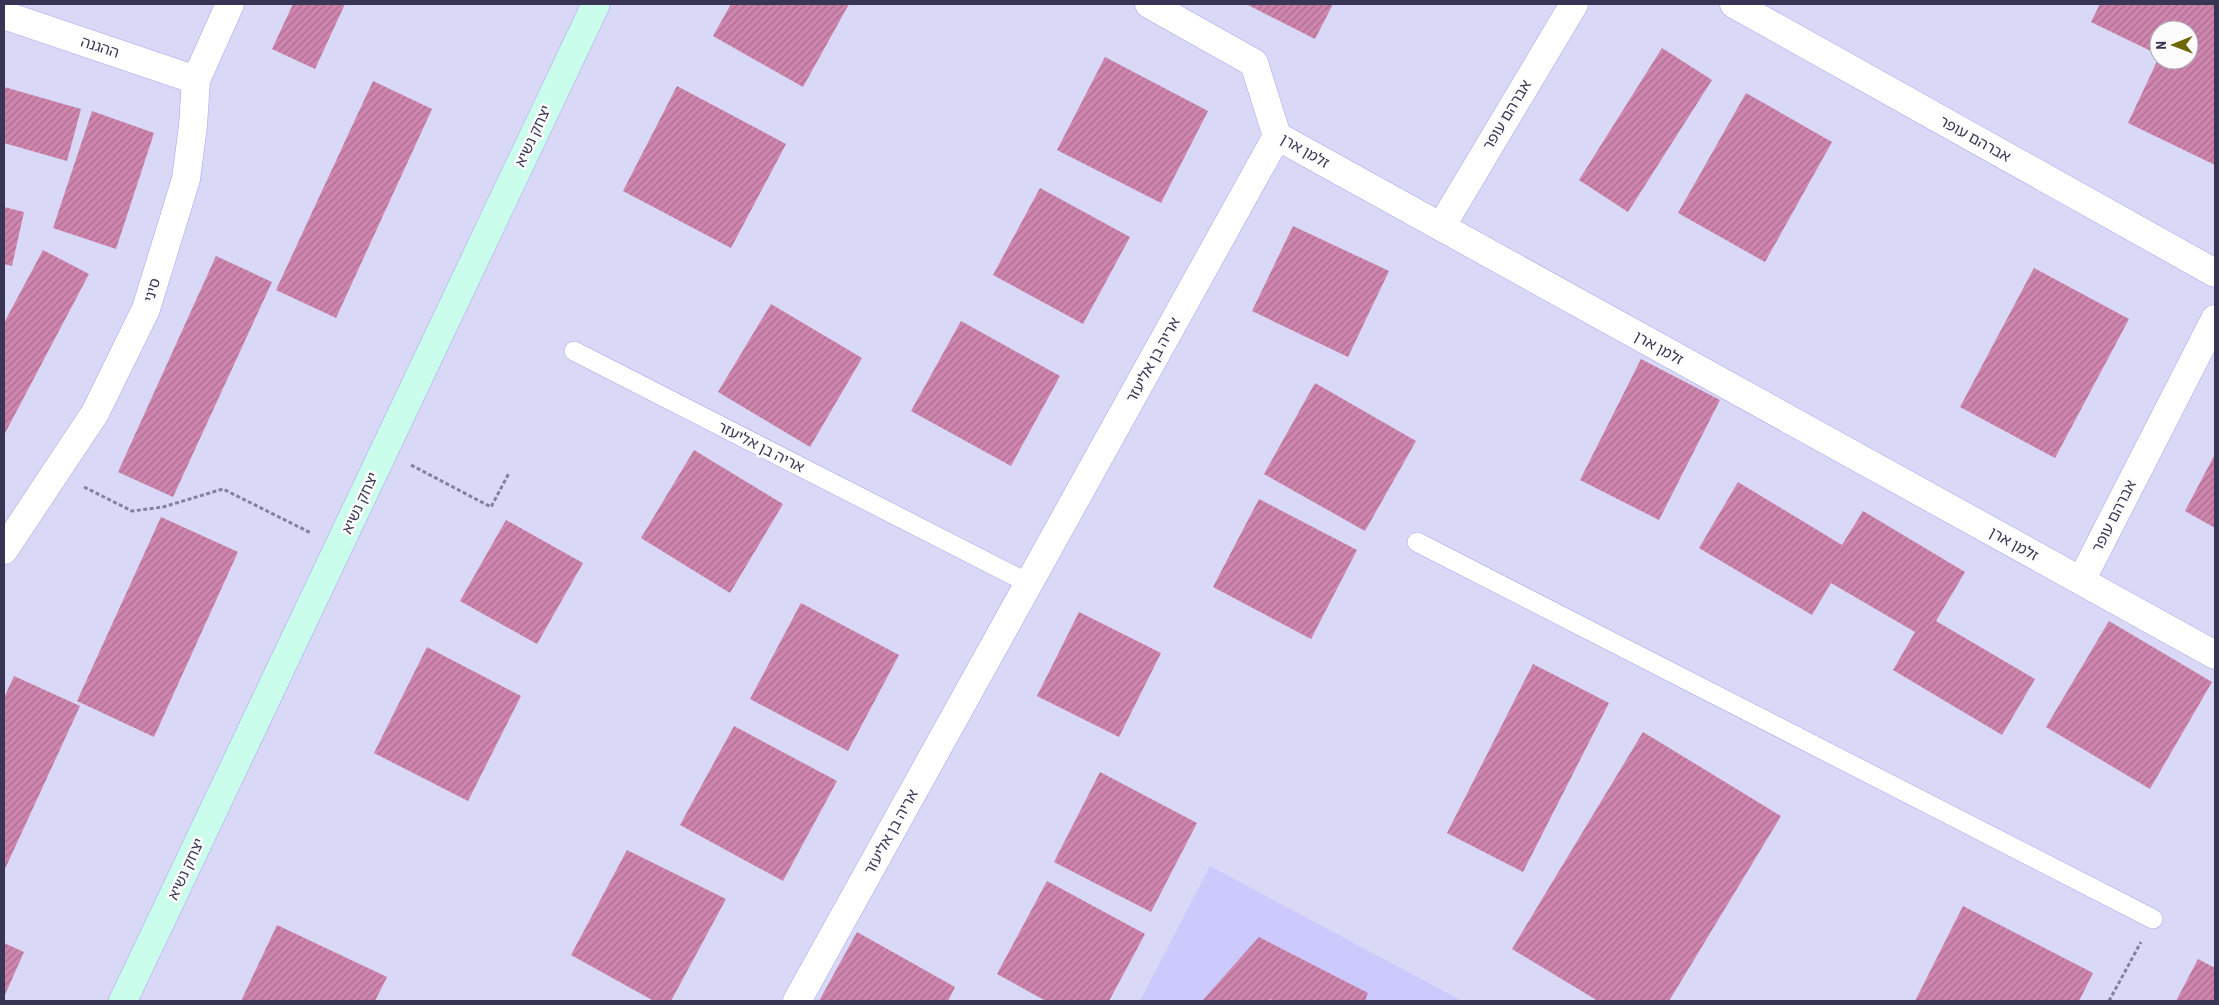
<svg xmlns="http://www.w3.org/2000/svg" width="2219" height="1005" viewBox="0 0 2219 1005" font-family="'Roboto Condensed','Noto Sans Hebrew',sans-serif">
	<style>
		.built { fill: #cccafc }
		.building { fill: url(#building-hatch) }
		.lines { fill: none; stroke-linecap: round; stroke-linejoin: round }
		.lane-casing { stroke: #a9a5ee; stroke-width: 20 }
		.street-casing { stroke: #a9a5ee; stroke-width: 29 }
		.secondary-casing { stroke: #a9a5ee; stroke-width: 29 }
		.path { stroke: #83819f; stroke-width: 3; stroke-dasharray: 4 2.5; stroke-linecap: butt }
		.lane { stroke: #fff; stroke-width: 19 }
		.street { stroke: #fff; stroke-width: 28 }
		.secondary { stroke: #cbfdec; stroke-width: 28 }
		.labels { text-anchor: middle; stroke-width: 5; stroke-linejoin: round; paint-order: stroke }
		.street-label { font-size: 15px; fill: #373553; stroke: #fcfcfc }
	</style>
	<defs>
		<pattern id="building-hatch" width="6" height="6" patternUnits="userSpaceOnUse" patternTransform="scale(1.25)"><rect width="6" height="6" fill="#cf85ad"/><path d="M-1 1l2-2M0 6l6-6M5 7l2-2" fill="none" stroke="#a96e8f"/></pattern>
	</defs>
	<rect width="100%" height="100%" fill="#d9d8f6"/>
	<path class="built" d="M1210,866L1462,1001H1140Z"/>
	<path class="building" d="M293,4H345L315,69L272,49Z
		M731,4H849L803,87L713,36Z
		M1246,4H1333L1315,39Z
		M2100,4H2215V165L2128,123L2159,57V60H2189V30H2159V55L2091,22Z
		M1662,48L1712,80L1628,212L1579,180Z
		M1105,57L1208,111L1161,203L1057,150Z
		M373,81L432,109L336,318L276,290Z
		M677,86L786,144L731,248L623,191Z
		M4,87L81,109L67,161L4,143Z
		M1746,93L1832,142L1765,262L1678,213Z
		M92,111L154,133L116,249L53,228Z
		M1040,188L1130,237L1083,324L993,275Z
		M4,207L24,212L12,266L4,264Z
		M1293,226L1389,271L1348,357L1252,311Z
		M43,250L89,274L4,435V323Z
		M216,256L272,282L173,497L118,472Z
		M2034,268L2129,319L2055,458L1960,407Z
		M771,304L862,358L810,447L718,392Z
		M961,321L1060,376L1011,466L911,411Z
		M1641,359L1720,400L1659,520L1580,480Z
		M1315,383L1416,441L1365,531L1264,474Z
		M694,450L783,504L730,593L641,538Z
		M2215,454V528L2185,511Z
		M1738,482L1842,545L1863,511L1965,572L1936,621L2035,679L2002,735L1893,670L1915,632L1831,583L1812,615L1699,548Z
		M1259,499L1357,550L1311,639L1213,587Z
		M161,517L238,552L154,737L77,701Z
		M506,520L583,563L537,644L460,601Z
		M801,603L899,655L848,751L750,699Z
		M1079,612L1161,653L1119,737L1037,696Z
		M2109,621L2212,682L2150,789L2046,727Z
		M427,647L521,696L468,801L374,753Z
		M1533,664L1609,703L1523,872L1447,833Z
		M14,676L80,706L4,871V698Z
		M734,726L837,781L783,881L680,825Z
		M1643,732L1781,816L1669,1001H1598L1512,949Z
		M1100,772L1197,823L1151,912L1054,862Z
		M627,850L726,899L671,1001H654L571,955Z
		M1047,881L1145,934L1109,1001H1046L997,974Z
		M1963,906L2093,973L2079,1001H1915Z
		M277,925L387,977L375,1001H241Z
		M857,932L955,987L948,1001H819Z
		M1259,937L1368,993L1365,1001H1276L1270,999L1268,1001H1202Z
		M4,943L24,952L4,997Z
		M2198,959L2215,968V1001H2176Z"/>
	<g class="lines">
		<defs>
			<path id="lane" d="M574,351L1028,583
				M1417,542L2153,919"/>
			<path id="street" d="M1149,4L1254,63L1277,136L2215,655
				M1734,4L2215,273
				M4,15L196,80
				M1441,227L1574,4
				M4,550L95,413L146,309L186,179L193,126L196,80L230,4
				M2081,581L2215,319
				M797,1001L1277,136"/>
			<path id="secondary" d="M123,1001L596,4"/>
		</defs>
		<use href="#lane" class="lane-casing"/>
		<use href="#street" class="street-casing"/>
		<use href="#secondary" class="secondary-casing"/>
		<path class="path" d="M411,465L491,507L509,473
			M84,487L132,511L163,507L223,489L311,533
			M2109,1001L2141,942"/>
		<use href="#lane" class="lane"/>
		<use href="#street" class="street"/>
		<use href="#secondary" class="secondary"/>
	</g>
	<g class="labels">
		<g class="street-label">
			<text transform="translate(100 47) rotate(18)" y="5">ההגנה</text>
			<text transform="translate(1507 115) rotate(-59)" y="5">אברהם עופר</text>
			<text transform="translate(533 136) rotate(-65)" y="5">יצחק נשיא</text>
			<text transform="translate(1975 139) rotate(29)" y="5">אברהם עופר</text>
			<text transform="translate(1305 151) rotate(30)" y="5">זלמן ארן</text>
			<text transform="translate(152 290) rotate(-73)" y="5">סיני</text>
			<text transform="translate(1659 348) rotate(29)" y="5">זלמן ארן</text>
			<text transform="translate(1153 360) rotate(-61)" y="5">אריה בן אליעזר</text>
			<text transform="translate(761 447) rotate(27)" y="5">אריה בן אליעזר</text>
			<text transform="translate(360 503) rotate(-65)" y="5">יצחק נשיא</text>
			<text transform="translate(2114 516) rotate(-63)" y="5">אברהם עופר</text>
			<text transform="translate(2014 544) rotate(29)" y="5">זלמן ארן</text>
			<text transform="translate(891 832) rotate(-61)" y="5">אריה בן אליעזר</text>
			<text transform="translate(186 869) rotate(-65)" y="5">יצחק נשיא</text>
		</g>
	</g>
	<rect width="2219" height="1005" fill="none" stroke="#373553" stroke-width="10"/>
	<g transform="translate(2174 45) rotate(269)"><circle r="24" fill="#fcfcfc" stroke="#adacb8"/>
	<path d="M0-4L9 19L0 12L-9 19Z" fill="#6c6700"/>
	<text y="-8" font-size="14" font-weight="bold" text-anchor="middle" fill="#373553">N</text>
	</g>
</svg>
